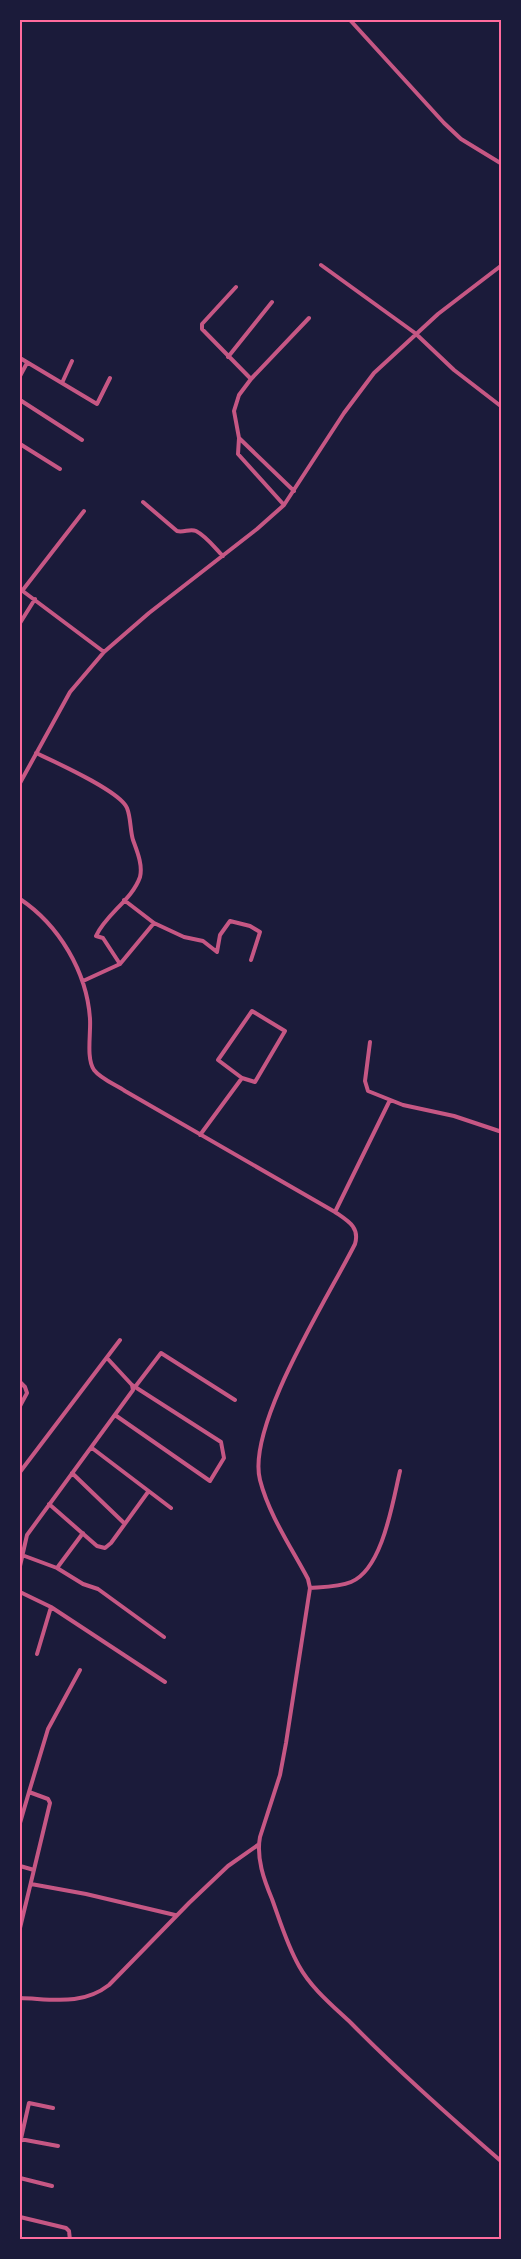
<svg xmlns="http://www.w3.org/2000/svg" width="521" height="2259" viewBox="0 0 521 2259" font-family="'Noto Sans',sans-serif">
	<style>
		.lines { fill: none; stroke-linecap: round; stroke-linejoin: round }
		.minor { stroke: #c65784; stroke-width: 4 }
		.neatline { fill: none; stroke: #ff6b9d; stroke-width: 2 }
	</style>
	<rect width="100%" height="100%" fill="#1b1b3a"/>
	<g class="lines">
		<path class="minor" d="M350,20L444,123L461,139L502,164
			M321,265L415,333L454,370L502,407
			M236,287L202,324V329L251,379
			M228,357L272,302
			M20,358L97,404L110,378
			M20,376L27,363
			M62,383L72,361
			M20,400L82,440
			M239,438L238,454L284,505
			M20,444L60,469
			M294,491L239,438L234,411L239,395L251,379L309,318
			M143,502L177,531C184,533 190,528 196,531C206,536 215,548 223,556
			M20,589L104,652
			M22,591L84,511
			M20,623L35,599
			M36,753C55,762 120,791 127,808C131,818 130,830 133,840C137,851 143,865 140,877C132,900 106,914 96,936L103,938L120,964
			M20,783L70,692L104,652L149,613L257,529L284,505L344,413L374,373L438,314L502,265
			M20,899C59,925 87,972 90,1019C91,1034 86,1058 94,1070C101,1079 116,1085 125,1091L335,1212C348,1221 360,1227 355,1244C329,1296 246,1426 260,1480C269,1515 291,1547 308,1579L310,1588L286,1743L280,1775L260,1837C256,1858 264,1880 272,1899C280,1921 287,1945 299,1966C311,1988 333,2006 351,2023C399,2072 450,2117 502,2162
			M124,900L154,923L184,937L203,941L217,952L220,935L230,921L250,926L260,932L251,960
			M83,981L120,964L154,923
			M370,1042L365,1081L368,1091L403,1105L454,1116L502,1132
			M200,1135L242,1078L255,1082L285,1031L252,1011L218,1060L242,1078
			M335,1212L390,1100
			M20,1382L25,1387L27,1393L20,1406
			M135,1387L161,1353L235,1400
			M115,1415L210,1481L224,1458L221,1442L132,1385
			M92,1448L171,1508
			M20,1472L120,1340
			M72,1473L124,1523
			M49,1504L97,1546L105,1548L111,1543L148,1492
			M22,1555L57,1568L83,1584L98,1589L164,1637
			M20,1566L27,1535L133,1390L132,1385L107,1358
			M57,1568L83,1533
			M310,1588C323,1587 339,1587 351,1582C383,1569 393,1500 400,1471
			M20,1592L51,1607L165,1682
			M37,1654L51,1607
			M20,1823L29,1792
			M20,1866L34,1870
			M31,1884L86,1894L175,1915
			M20,1928L50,1803L48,1799L29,1792L48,1729L80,1670
			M20,1998C52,1999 82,2006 109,1985L189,1903L228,1866L258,1845
			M20,2139L58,2146
			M20,2143L29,2103L53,2108
			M20,2178L52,2186
			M20,2217L66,2228L69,2231L70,2240"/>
	</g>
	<rect width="521" height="2259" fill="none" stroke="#1b1b3a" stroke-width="42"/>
	<rect x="21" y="21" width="479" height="2217" class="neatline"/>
</svg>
